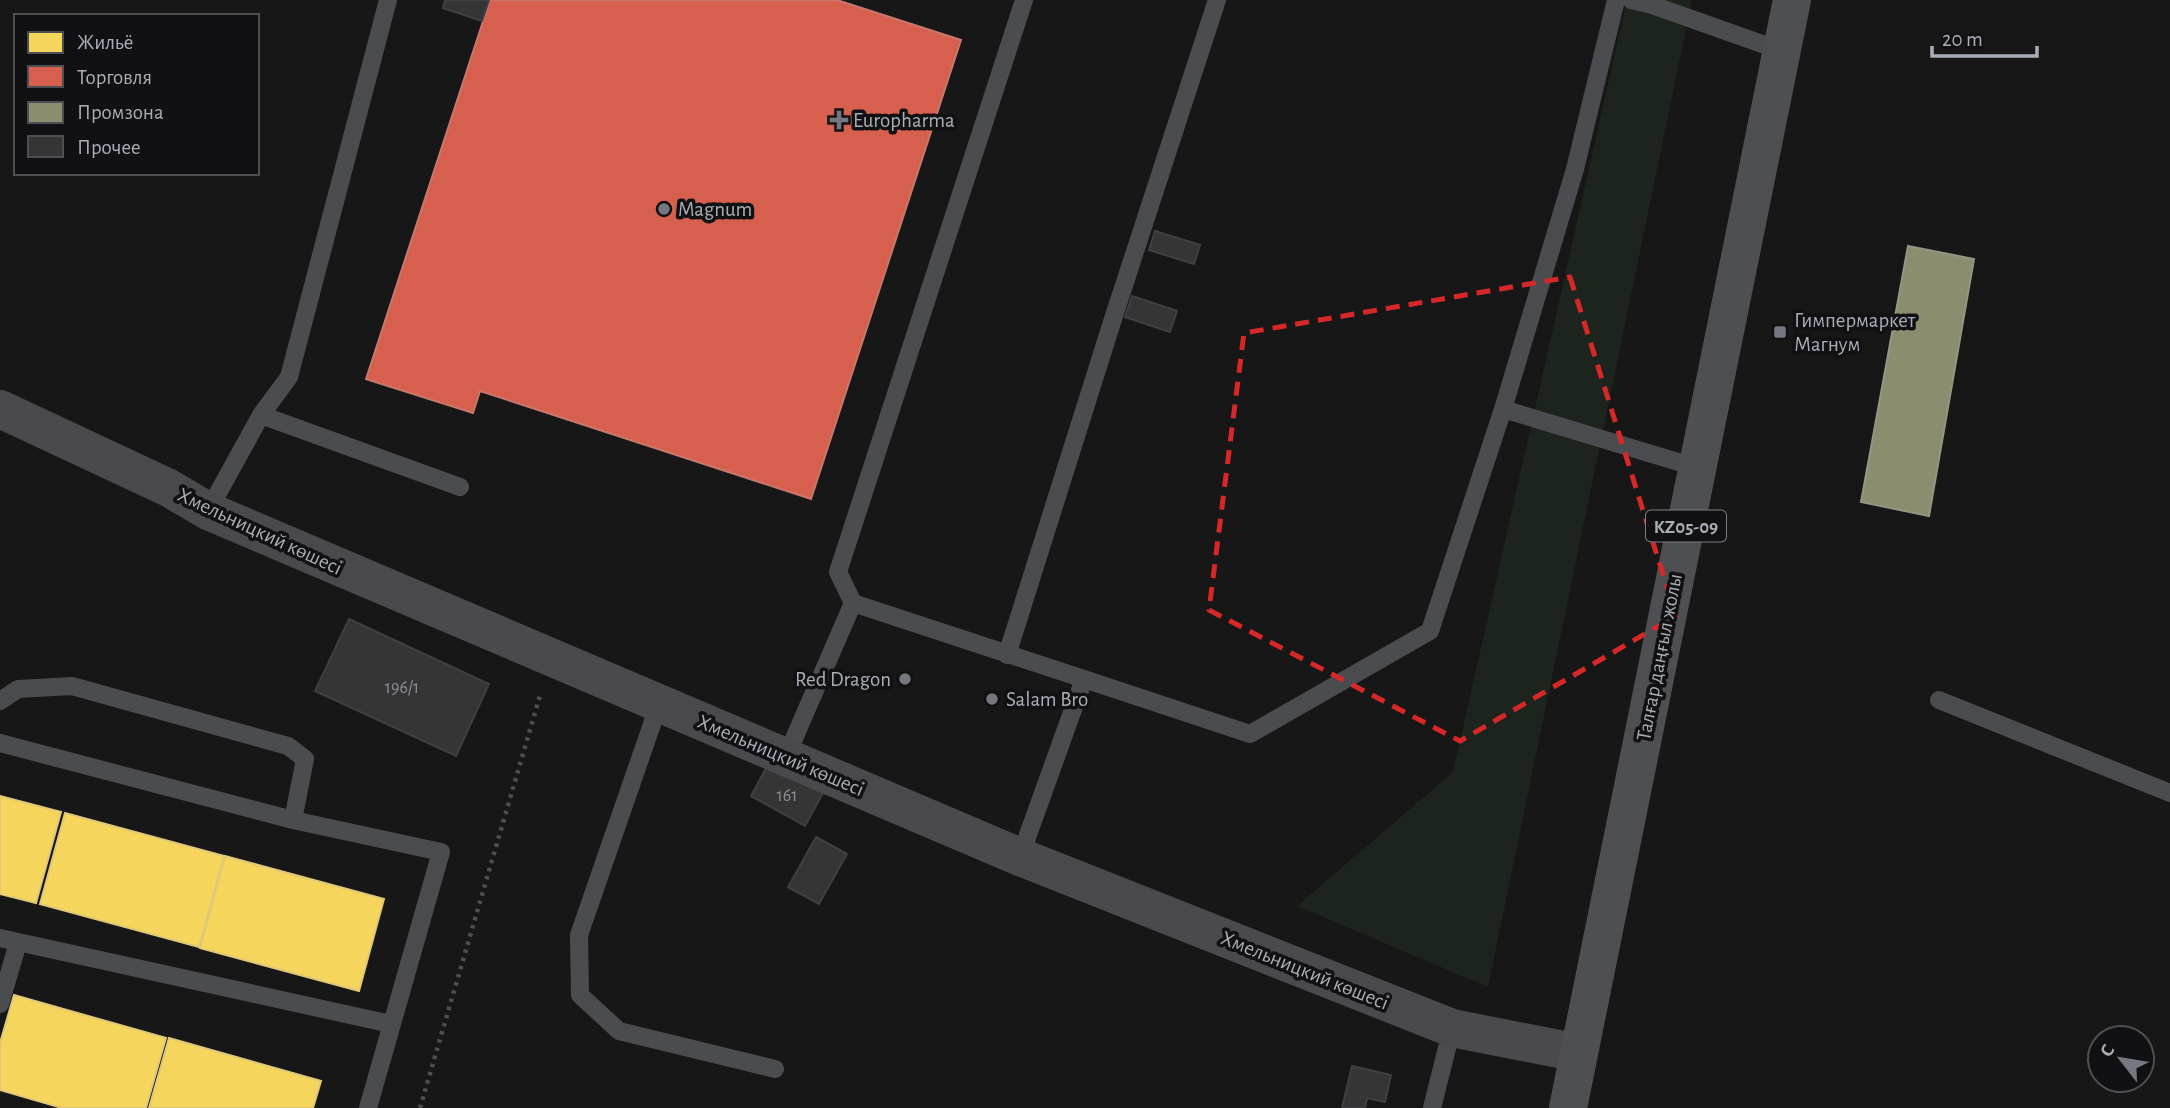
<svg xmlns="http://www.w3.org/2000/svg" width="2170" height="1108" viewBox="0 0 2170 1108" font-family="'Alegreya Sans',sans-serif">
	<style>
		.green { fill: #1d241e }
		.homes { fill: #f6d55c; stroke: #dfc978; stroke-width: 2 }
		.shops { fill: #d6604d; stroke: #c8776d; stroke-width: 2 }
		.industry { fill: #8c8c6e; stroke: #949684; stroke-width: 2 }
		.building { fill: #353536; stroke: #3f4043; stroke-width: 2 }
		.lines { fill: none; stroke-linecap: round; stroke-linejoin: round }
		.path { stroke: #4d4e52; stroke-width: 4.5; stroke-dasharray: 3.5 5; stroke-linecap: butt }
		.lane { stroke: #4b4c50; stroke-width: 18 }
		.secondary { stroke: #4a4a4e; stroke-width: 38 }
		.primary { stroke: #4d4f52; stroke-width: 38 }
		.marked { fill: none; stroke: #d62828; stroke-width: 5; stroke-dasharray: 14 9; stroke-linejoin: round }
		.poi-dot { fill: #757880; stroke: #111113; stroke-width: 2.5 }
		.labels { text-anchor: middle; stroke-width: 7; stroke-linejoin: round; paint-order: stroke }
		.number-label { font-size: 18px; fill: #8b8f98 }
		.shield { fill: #111113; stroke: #7b7e86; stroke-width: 2 }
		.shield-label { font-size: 19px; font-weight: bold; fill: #a8adb8 }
		.poi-label { font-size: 21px; fill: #a8adb8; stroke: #111113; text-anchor: start }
		.street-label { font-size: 21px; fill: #a8adb8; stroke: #111113 }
	</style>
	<rect width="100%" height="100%" fill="#171717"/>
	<path class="green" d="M1627,0H1692L1488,987L1297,906L1453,772Z"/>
	<path class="homes" d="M0,796L61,812L36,903L0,894Z
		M65,813L224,856L199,947L40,904Z
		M225,856L384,899L359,991L200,948Z
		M14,995L166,1038L146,1108H62L0,1090V1043Z
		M169,1038L321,1081L313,1108H149Z"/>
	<path class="shops" d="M490,0H837L961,40L811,499L480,391L473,413L366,379Z"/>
	<path class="industry" d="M1908,246L1974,259L1929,516L1861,502Z"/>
	<path class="building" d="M445,0H489L482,21L443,8Z
		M1155,231L1200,245L1194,264L1149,250Z
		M1132,296L1177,311L1170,332L1125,317Z
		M349,619L489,684L456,756L315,691Z
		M769,763L823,793L805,826L751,796Z
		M816,837L847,854L819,904L788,887Z
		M1352,1066L1391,1075L1385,1102L1367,1098L1365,1108H1342Z"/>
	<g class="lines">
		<path class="path" d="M420,1108L541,692"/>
		<path class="lane" d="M1616,0L1575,169L1503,409L1698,468
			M1631,0L1652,5L1782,51
			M261,415L460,487
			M208,511L261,415L289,377L388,0
			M853,603L1084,679
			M1007,655L1113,319L1217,0
			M1939,700L2170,793
			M0,701L18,689L72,686L288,746L305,759L293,820
			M659,704L579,935L580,995L619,1031L775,1069
			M0,743L293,820L441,852L368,1108
			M786,757L853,603L838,572L1024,0
			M1020,857L1084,679L1250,734L1430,631L1503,409
			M0,938L391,1024
			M0,1004L18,943
			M1432,1108L1452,1028"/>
		<path class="secondary" d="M0,409L169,488L208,511L1020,857L1452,1028L1579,1053"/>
		<path class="primary" d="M1568,1108L1792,0"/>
	</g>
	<path class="marked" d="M1570,277L1676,616L1460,741L1209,610L1244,333Z"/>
	<g class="poi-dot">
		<path d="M835.5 109.5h7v7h7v7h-7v7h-7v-7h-7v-7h7z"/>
		<circle cx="664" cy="209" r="7"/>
		<rect x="1773" y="325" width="14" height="14" rx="3.5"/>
		<circle cx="905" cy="679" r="7"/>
		<circle cx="992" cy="699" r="7"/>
	</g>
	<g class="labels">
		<g class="number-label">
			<text x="402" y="693">196/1</text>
			<text x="787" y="801">161</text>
		</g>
		<rect class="shield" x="1646" y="510.5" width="80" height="31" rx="5"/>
		<g class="shield-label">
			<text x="1686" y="533">KZ05-09</text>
		</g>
		<g class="poi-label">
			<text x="853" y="127">Europharma</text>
			<text x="678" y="216">Magnum</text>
			<text x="1794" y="327">Гимпермаркет<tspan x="1794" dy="24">Магнум</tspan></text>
			<text x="891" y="686" text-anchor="end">Red Dragon</text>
			<text x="1006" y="706">Salam Bro</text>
		</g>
		<g class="street-label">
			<text transform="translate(260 531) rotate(25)" y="7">Хмельницкий көшесі</text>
			<text transform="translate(1659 657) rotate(-79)" y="7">Талғар даңғыл жолы</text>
			<text transform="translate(781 755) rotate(23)" y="7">Хмельницкий көшесі</text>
			<text transform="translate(1305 970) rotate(22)" y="7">Хмельницкий көшесі</text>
		</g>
	</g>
	<rect x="14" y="14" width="245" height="161" fill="#111113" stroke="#4d4f55" stroke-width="2"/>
	<rect x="28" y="32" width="35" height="21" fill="#f6d55c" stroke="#4d4f55" stroke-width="2"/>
	<text x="77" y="49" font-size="21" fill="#a8adb8">Жильё</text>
	<rect x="28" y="66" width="35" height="21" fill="#d6604d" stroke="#4d4f55" stroke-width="2"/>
	<text x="77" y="84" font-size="21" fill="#a8adb8">Торговля</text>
	<rect x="28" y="102" width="35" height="21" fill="#8c8c6e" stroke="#4d4f55" stroke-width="2"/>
	<text x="77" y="119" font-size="21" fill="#a8adb8">Промзона</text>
	<rect x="28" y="136" width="35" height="21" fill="#353536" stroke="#4d4f55" stroke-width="2"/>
	<text x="77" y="154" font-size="21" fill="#a8adb8">Прочее</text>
	<g transform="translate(2121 1059) rotate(301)"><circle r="33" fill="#111113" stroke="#4d4f55" stroke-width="2"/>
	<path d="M0-5L12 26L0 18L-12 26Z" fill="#757880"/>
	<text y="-10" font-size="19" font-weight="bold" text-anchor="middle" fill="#a8adb8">С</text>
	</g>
	<path d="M1932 46v10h105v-10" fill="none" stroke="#a8adb8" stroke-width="3.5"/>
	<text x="1942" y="46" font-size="21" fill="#a8adb8" stroke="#111113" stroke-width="5" paint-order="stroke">20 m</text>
</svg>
